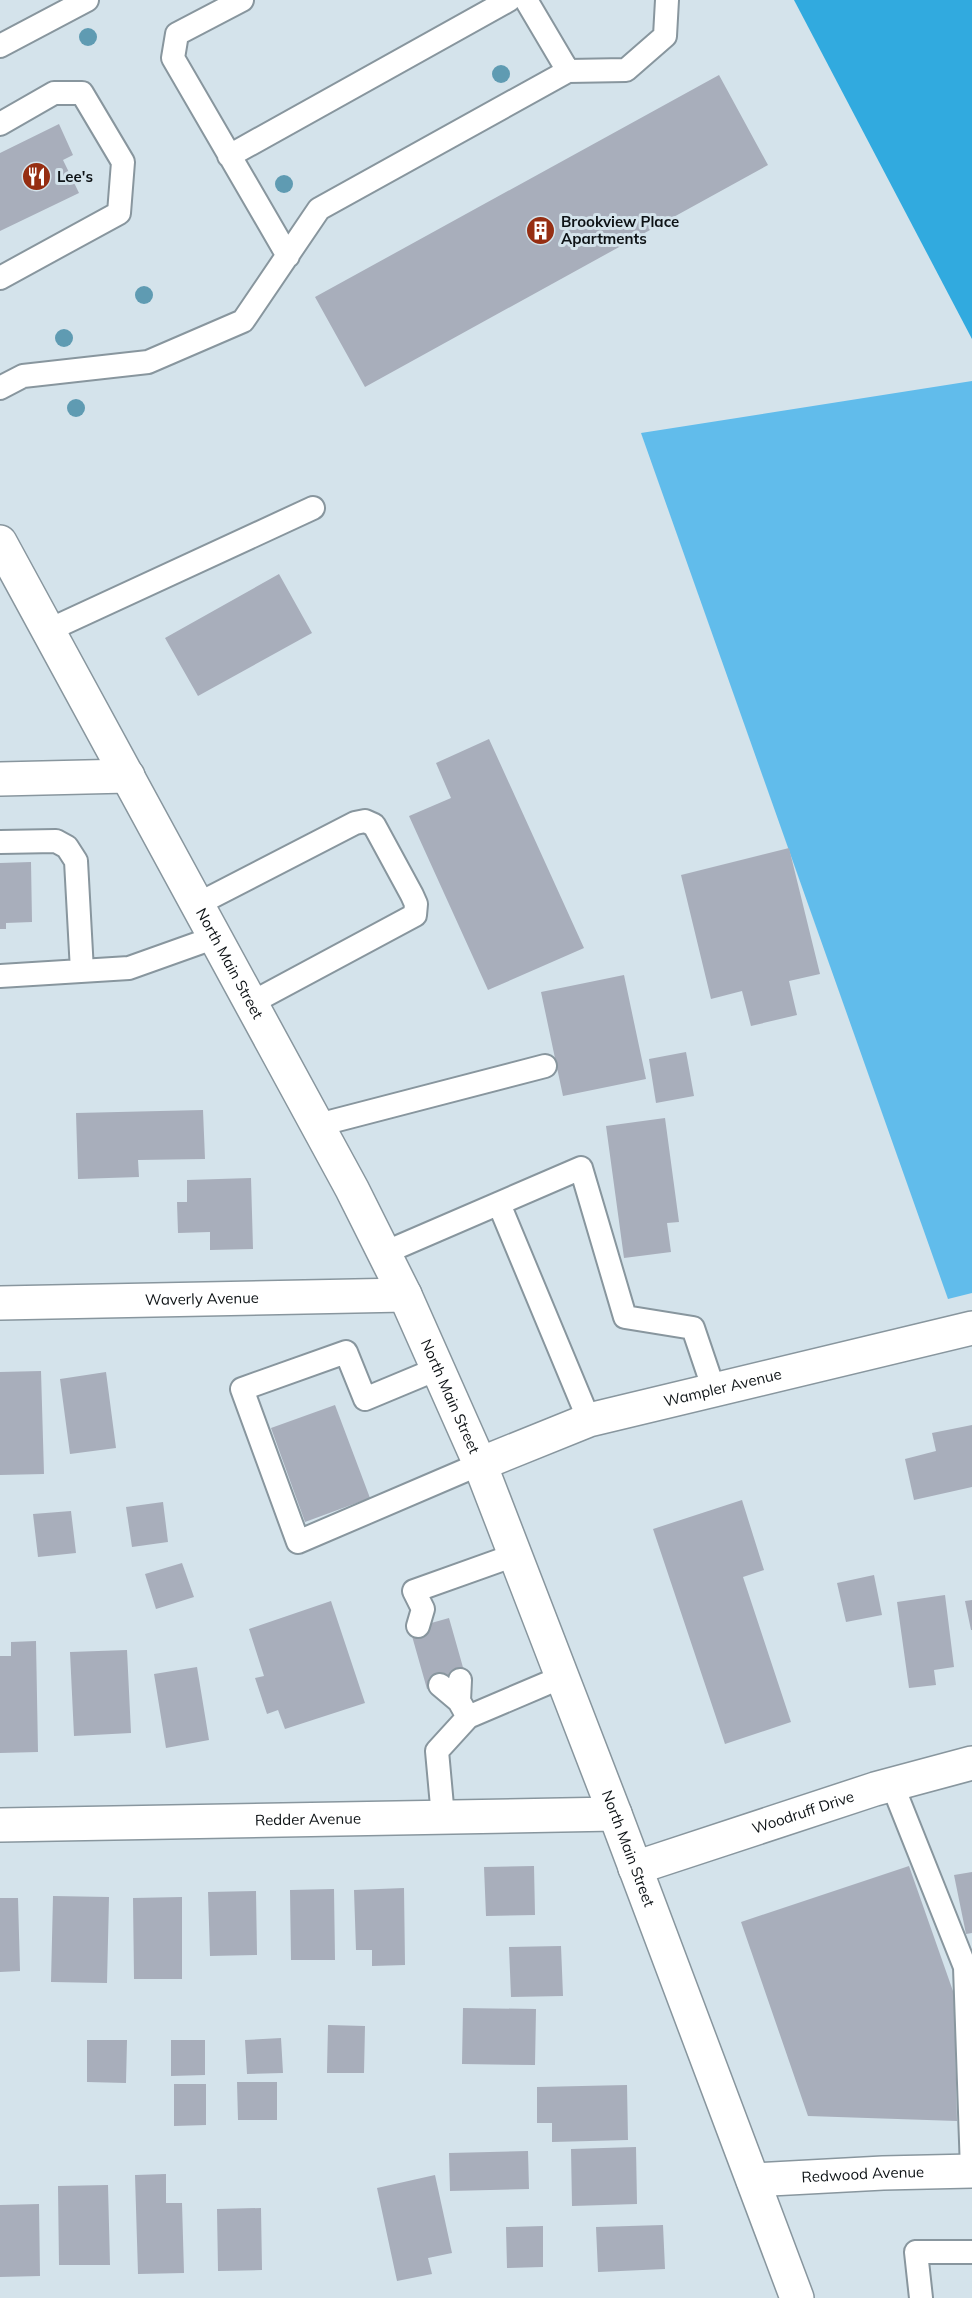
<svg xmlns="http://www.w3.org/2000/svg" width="972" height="2298" viewBox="0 0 972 2298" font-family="Mulish,sans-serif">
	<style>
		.green { fill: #61bceb }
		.forest { fill: #31aadf }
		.building { fill: #a8aebb }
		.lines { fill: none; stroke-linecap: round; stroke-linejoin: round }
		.lane-casing { stroke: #88969e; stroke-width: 26 }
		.street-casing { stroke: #88969e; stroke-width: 36 }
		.secondary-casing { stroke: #88969e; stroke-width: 36 }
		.primary-casing { stroke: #88969e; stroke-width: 36 }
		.lane { stroke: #fff; stroke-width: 22 }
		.street { stroke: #fff; stroke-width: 33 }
		.secondary { stroke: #fff; stroke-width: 33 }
		.primary { stroke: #fff; stroke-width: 33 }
		.tree { fill: #5f9bb2 }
		.labels { text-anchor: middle; stroke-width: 6; stroke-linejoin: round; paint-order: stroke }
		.poi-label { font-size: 15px; font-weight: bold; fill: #0d1215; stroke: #d4e3eb; text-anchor: start }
		.street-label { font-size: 15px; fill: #0d1215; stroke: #d4e3eb }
	</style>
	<rect width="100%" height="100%" fill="#d4e3eb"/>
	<path class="green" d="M972,381V1293L948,1299L641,433Z"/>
	<path class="forest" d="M794,0H972V339Z"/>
	<path class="building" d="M719,75L768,165L365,387L315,297Z
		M59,124L73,155L63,160L79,193L0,231V153Z
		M279,574L312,633L198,696L165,638Z
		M489,739L584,948L488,990L409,816L451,798L436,763Z
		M789,848L820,974L789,981L797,1015L751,1026L742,991L711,999L681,875Z
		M31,862L32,922L6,923V929H0V863Z
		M624,975L646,1079L563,1096L541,992Z
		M686,1052L694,1096L656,1103L649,1059Z
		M203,1110L205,1159L138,1160L139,1177L78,1179L76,1113Z
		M665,1118L679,1222L667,1223L671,1252L624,1258L606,1126Z
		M251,1178L253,1249L210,1250V1232L178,1233L177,1202H187V1180Z
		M41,1371L44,1474L0,1475V1372Z
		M106,1372L116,1448L70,1454L60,1379Z
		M335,1405L370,1498L305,1522L271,1428Z
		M972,1425V1487L914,1500L905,1459L936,1451L932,1433Z
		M742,1500L764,1570L743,1577L791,1722L725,1744L653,1529Z
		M163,1502L168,1542L132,1547L126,1507Z
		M71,1511L76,1553L38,1557L33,1514Z
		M182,1563L194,1597L156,1609L145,1574Z
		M874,1575L882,1615L846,1622L837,1583Z
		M945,1595L954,1667L934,1670L936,1685L909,1688L897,1602Z
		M972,1600V1630H971L965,1601Z
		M331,1601L365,1703L285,1729L278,1710L267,1714L255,1678L264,1676L249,1629Z
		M449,1618L466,1678L427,1689L410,1629Z
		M36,1641L38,1752L0,1753V1656H11V1642Z
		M127,1650L131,1733L74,1736L70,1652Z
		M197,1667L209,1740L166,1748L154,1674Z
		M534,1866L535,1915L486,1916L484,1867Z
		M909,1866L954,1994L957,2121L808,2116L741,1922Z
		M972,1872V1933L966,1934L954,1875Z
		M404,1888L405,1965L372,1966V1950H356L354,1890Z
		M334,1889L335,1960H291L290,1890Z
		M256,1891L257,1955L210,1956L208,1892Z
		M53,1896L109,1897L107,1983L51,1982Z
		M182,1897V1979H134L133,1898Z
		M0,1898H18L20,1971L0,1972Z
		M561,1946L563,1996L511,1997L509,1947Z
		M463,2008L536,2009L535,2065L462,2064Z
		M328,2025L365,2026L364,2073H327Z
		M281,2038L283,2073L247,2074L245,2040Z
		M87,2040H127L126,2083L87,2082Z
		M171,2040H205V2075L171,2076Z
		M237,2082H277V2120H238Z
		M174,2084H206V2125L174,2126Z
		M627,2085L628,2140L552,2142V2123H537V2087Z
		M636,2147L637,2204L572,2206L571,2149Z
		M528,2151L529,2189L450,2191L449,2153Z
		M166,2174V2203H182L184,2273L138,2274L135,2175Z
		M435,2175L452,2253L428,2258L432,2274L397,2281L377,2188Z
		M108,2185L110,2265H59L58,2186Z
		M39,2204L40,2276L0,2277V2205Z
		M261,2208L262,2270L218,2271L217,2209Z
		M663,2225L665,2269L598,2272L596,2227Z
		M543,2226V2267L507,2268L506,2227Z"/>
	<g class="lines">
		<defs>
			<path id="lane" d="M242,0L177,34L173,58L288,256
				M0,46L87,0
				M568,71L626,70L665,36L667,0
				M0,124L54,93H82L123,162L119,213L0,278
				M229,156L509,0
				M0,388L23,376L148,362L243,321L319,209L568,71L526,0
				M49,630L313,508
				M0,842L56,841L67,847L76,861L82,971
				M198,904L355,823L365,821L374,825L412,895L416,904L415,915L251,1003
				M0,976L129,968L216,937
				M318,1125L545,1066
				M499,1204L589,1420
				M384,1253L581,1168L625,1317L693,1328L714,1390
				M437,1369L365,1399L346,1352L242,1389L298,1542L480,1464
				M418,1626L423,1609L414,1591L515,1555
				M440,1685L459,1701L460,1680
				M459,1701L468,1717L562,1677
				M892,1784L965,1967L972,2170
				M443,1817L437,1751L468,1717
				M921,2298L916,2252H972"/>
			<g id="street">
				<path d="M0,779L128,776"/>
				<path id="s1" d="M0,1303L405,1295"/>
				<path id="s2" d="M0,1825L615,1814"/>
				<path id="s3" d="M635,1868L875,1789L972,1763"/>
				<path id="s4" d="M753,2180L883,2173L972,2171"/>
			</g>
			<g id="secondary">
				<path id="s5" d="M480,1464L589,1420L972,1328"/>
			</g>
			<g id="primary">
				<path id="s6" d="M0,542L352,1189L405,1295L480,1464L615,1814L797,2298"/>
			</g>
		</defs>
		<use href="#lane" class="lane-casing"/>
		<use href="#street" class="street-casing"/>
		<use href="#secondary" class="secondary-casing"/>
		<use href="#primary" class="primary-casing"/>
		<use href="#lane" class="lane"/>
		<use href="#street" class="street"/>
		<use href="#secondary" class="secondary"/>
		<use href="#primary" class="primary"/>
	</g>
	<g class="tree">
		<circle cx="88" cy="37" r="9"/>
		<circle cx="501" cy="74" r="9"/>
		<circle cx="284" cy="184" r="9"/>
		<circle cx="144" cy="295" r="9"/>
		<circle cx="64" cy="338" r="9"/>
		<circle cx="76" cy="408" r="9"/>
	</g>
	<defs>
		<symbol id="restaurant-disc" viewBox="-11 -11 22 22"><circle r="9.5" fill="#962e12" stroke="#d4e3eb"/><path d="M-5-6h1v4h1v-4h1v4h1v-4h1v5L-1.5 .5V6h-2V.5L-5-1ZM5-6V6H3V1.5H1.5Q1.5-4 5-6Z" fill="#fff"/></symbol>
		<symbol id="building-disc" viewBox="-11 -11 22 22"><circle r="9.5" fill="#962e12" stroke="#d4e3eb"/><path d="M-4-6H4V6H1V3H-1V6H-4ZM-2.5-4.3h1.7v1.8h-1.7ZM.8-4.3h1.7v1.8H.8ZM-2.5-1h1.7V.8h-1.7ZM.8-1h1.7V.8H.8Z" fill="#fff"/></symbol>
	</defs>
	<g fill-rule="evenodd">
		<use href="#restaurant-disc" x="20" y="160" width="33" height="33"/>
		<use href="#building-disc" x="524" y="214" width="33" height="33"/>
	</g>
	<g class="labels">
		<g class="poi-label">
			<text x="57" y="182">Lee's</text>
			<text x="561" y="227">Brookview Place<tspan x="561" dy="17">Apartments</tspan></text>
		</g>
		<g class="street-label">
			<text dy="5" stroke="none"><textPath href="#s6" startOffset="480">North Main Street</textPath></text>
			<text dy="5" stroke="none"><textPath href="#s1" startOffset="202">Waverly Avenue</textPath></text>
			<text dy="5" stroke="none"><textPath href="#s5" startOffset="255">Wampler Avenue</textPath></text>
			<text dy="5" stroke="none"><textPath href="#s6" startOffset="966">North Main Street</textPath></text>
			<text dy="5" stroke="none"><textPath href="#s3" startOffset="177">Woodruff Drive</textPath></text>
			<text dy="5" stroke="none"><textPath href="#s2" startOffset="308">Redder Avenue</textPath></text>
			<text dy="5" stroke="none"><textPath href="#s6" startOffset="1452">North Main Street</textPath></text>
			<text dy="5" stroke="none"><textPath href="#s4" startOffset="110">Redwood Avenue</textPath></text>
		</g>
	</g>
</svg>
